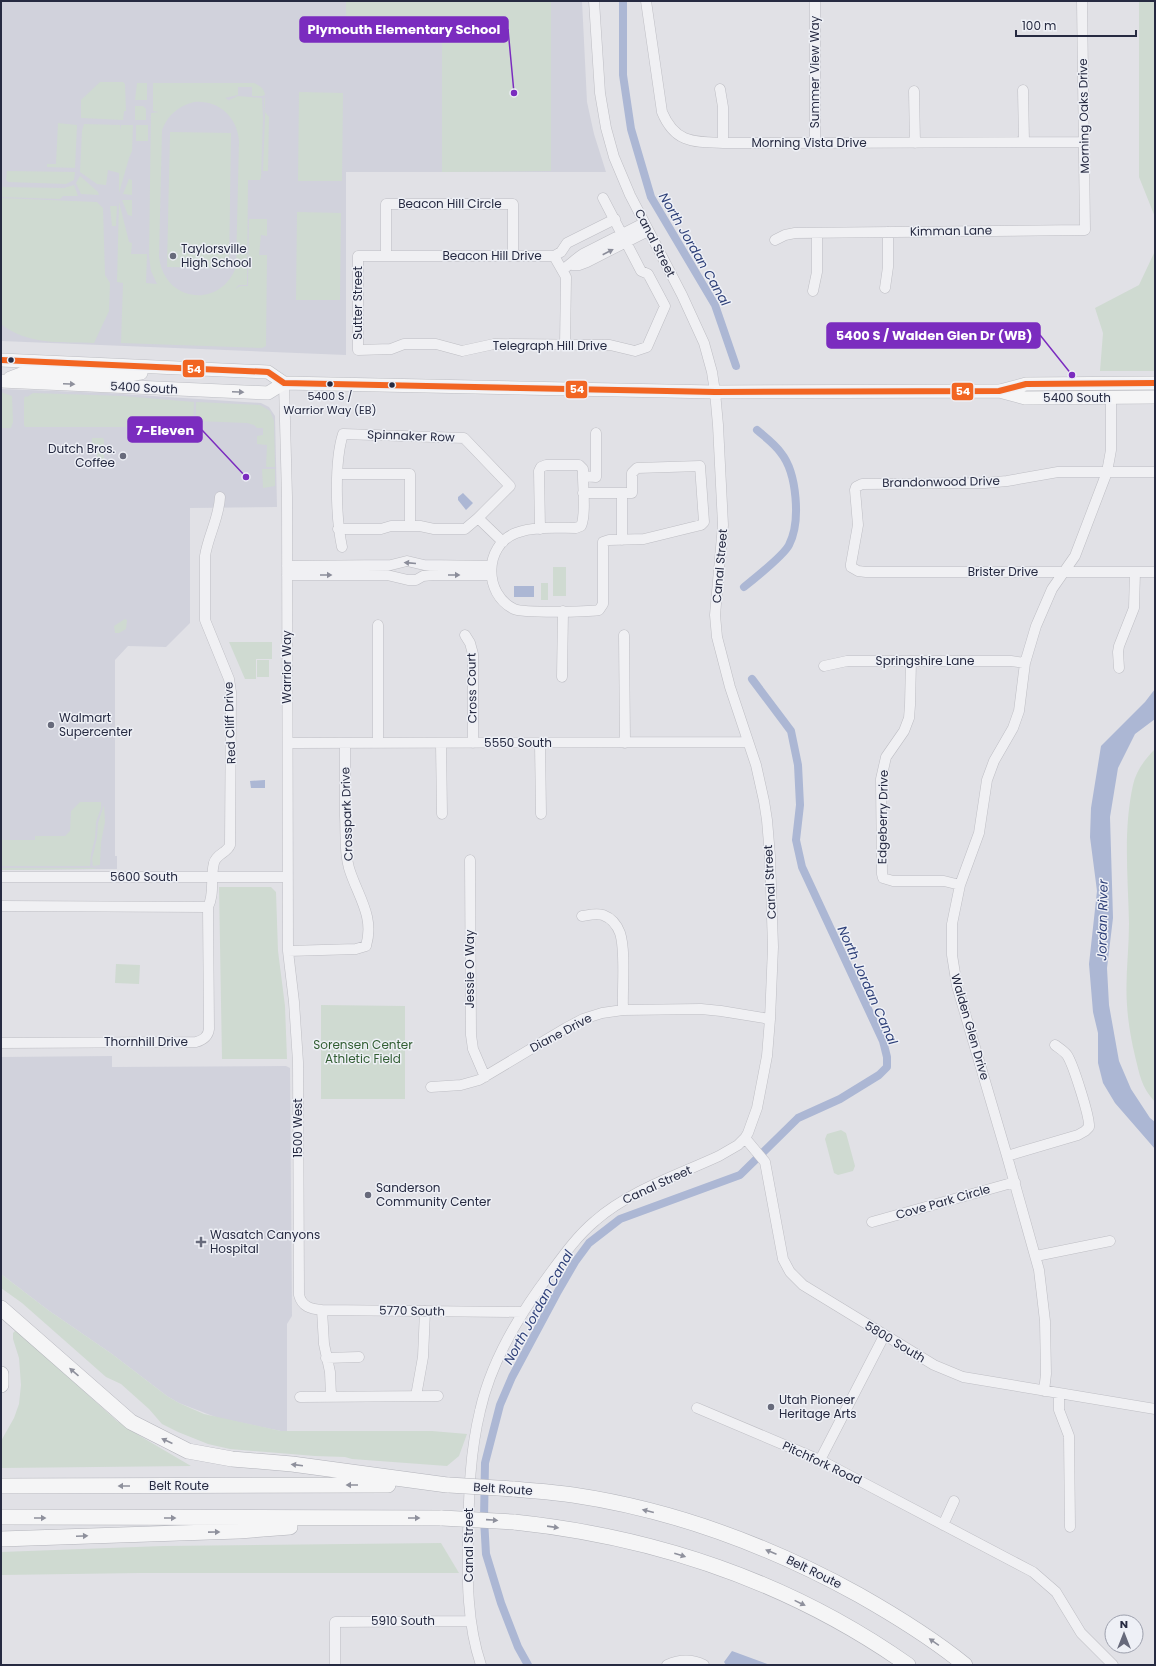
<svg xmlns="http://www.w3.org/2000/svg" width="1156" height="1666" viewBox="0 0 1156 1666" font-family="Poppins,sans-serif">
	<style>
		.built { fill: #d1d2dc }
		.green { fill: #cfdad1; fill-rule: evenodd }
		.water { fill: #acb7d4 }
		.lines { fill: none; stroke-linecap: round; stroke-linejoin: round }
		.canal { stroke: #acb7d4; stroke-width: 8 }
		.minor-casing { stroke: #bebec4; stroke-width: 11 }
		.major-casing { stroke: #bdbec4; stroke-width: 14 }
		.highway-casing { stroke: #b3b4bb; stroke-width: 16 }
		.minor { stroke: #f0f0f3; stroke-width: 10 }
		.major { stroke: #f5f5f6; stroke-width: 13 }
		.highway { stroke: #f5f5f6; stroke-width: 15 }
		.highway-bridge-casing { stroke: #b3b4bb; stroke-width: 16; stroke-linecap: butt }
		.highway-bridge { stroke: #f5f5f6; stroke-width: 15 }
		.bus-1-casing { stroke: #eef0f6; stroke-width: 9 }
		.bus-1 { stroke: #f26522; stroke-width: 6 }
		.oneway { fill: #8b8d9a }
		.oneway2 { fill: #8e909c }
		.poi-dot { fill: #676a7b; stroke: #eef0f6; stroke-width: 1.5 }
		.bus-dot { fill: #262a41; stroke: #eef0f6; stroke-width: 1.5 }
		.labels { text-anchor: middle; stroke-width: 3; stroke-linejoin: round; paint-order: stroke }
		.bus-label { font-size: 11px; fill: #262a41; stroke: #eef0f6 }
		.street-label { font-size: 12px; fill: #262a41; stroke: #eef0f6 }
		.poi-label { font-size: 12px; fill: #262a41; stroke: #eef0f6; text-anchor: start }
		.park-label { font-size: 12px; fill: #325e33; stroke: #eef0f6 }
		.water-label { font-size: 13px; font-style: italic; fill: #2d3f78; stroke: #eef0f6 }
		.leader { fill: none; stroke: #7b2cbf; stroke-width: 1.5 }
		.callout-dot { fill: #7b2cbf; stroke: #eef0f6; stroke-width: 1.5 }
		.callout { fill: #7b2cbf; stroke: #7b2cbf; stroke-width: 1.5 }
		.callout-label { font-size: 13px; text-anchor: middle; font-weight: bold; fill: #fff }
		.line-badge { stroke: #eef0f6; stroke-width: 1.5 }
		.badge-label { font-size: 11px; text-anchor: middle; font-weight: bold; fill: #fff }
	</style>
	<rect width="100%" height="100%" fill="#e1e1e6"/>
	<path class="built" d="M1,1H582L587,102L594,134L606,172H346V355L1,341Z
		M1,389L107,393L261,403L269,407L275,416L277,507L190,508V623L166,647L128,646L115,660V856H117V869L1,870Z
		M112,1056V1067L286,1066L290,1068L292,1316L287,1324V1431H281L218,1418L179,1403L167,1396L112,1354L48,1310L1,1274V1057Z"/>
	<path class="green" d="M346,1H551V171L442,172V26L346,25Z
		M1139,1H1155V217L1139,177Z
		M100,82H123L125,84L126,111H124L123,120L81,118V100Z
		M137,83H147V100H135Z
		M153,83H254C260,86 264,88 265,95L262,96H252V87H238V95L225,98L230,101L229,100L238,96L262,98L263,118L261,177L260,180H248L247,285H239L235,289L240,286H248L249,219H267V236L261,235L259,255H267L266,346L262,348L121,343L123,283L117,282L119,202L129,242L132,243L131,254H147L146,283L157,284L151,271L149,256L151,113L159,112L153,111ZM194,102C218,100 237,116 239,141L236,267C220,310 163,302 159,256L162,130C168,115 178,106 194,102Z
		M299,92L343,93L342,181H298Z
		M264,98H265V112L269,117L268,171H263L265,117Z
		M135,106H143L146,109V120H135Z
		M58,123L77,125L75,168L47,167V164H56Z
		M84,124L120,125V131L121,125H133L132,151L129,158L119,193V173L108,170L106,185L97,184L80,172L82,131Z
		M136,125H148V141H136Z
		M170,132L231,133L229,268L167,267Z
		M7,171L75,172L74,180L66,184L8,182L6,180Z
		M80,176L98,192L99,195L81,194L76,183Z
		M129,179L132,180V195L123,194Z
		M74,185L78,196H63L60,199L1,197V187L64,188Z
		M1,198L97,202L103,208L105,275L110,283L109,311L94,343C62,342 27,345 1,324Z
		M122,200H132V216L128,215Z
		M110,206H117L116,226H112Z
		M297,212L341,213L340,300H296Z
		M1155,251V371H1100L1103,333L1095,308L1139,285Z
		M1,392L12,396L13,422L11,428H1Z
		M33,393L123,396L194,402L193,429L192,431L173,427H25L24,425V399L25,396L27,397Z
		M196,402L260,405L270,411L274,421L275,467H266L267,445L257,444V436L263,435V428H257L254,425L247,423L196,421Z
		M92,438H103L104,440V463L97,467V448L91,450Z
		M262,469H275V486L263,488Z
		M553,567H566V596H553Z
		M541,583H548V600H541Z
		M125,619L127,620L126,629L119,633H115L114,626Z
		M229,642H272V659H256V679H245Z
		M257,660H269V677H257Z
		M1155,749V1102C1141,1086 1140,1076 1135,1056C1131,1039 1128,1022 1127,1005C1125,978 1129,951 1129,923C1128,877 1123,830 1133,785C1136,771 1145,759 1155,749Z
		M80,802H101V808L96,822L95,838L91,854L90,866H1V837L3,840H35V836H65L70,831L71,811Z
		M104,805L105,822L101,842L100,863V865L93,866L92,859L97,838L98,823Z
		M1,868H97L93,869L3,870L1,869Z
		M219,887H271L276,892L278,951L285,1006L287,1059H222Z
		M116,964L140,965L139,984L115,983Z
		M321,1005L405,1006V1099H321Z
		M841,1130L846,1133L855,1166L853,1171L838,1175L834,1173L825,1139L827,1134Z
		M1,1274L48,1310L112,1354L167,1396L179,1403L204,1414L281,1431H432L467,1434L459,1456L447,1466L352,1459L345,1457L315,1456L230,1449L208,1444L178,1432L162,1424L149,1409L121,1384L106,1377L22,1303L1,1288Z
		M16,1330L117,1421L140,1436L191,1466L1,1468V1441L14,1418L19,1404L21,1385L19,1358L13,1339V1333Z
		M441,1543L459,1573H140L1,1575V1552L163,1546Z"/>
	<path class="water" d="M463,493L473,503L466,510L458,500V497Z
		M514,586H534V597H514Z
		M1155,689V719L1135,734L1118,768L1110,817L1113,918L1107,968L1109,1005L1119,1061L1131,1089L1150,1118L1155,1122V1149L1115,1103L1103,1083L1098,1063V1033L1093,1012L1089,964L1097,891L1090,837L1091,808L1101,746L1145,702Z
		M265,780V788H251L250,781Z
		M732,1651L770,1665H726L724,1662Z"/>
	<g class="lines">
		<path class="canal" d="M623,1V75L631,129L651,197L715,305L736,366
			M744,587C754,579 784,555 789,545C801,522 797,473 781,453C775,444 765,437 757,430
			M528,1665L518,1647L501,1603L486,1554L484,1519L485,1463L500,1405L512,1377L557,1293L575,1262L589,1243L620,1219L740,1175L798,1118L840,1099L879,1075L887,1067V1057L883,1041L802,867L796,840L800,805L798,765L791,731L752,679"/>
		<defs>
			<path id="minor" d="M646,1L662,112C675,143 693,142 723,143L1083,142
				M720,89L723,107V143
				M1023,90L1024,142
				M914,91L915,143
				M815,143V1
				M603,198L641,271L648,274L665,306L647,347L635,351L610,345L494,344L462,351L436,344H404L391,349L358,350V256H554L561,252L567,243L615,219
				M775,240L785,235L795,233L1085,230L1082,1
				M386,256V204H513V256
				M554,256L566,277L565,345
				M572,265H579L587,262L648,231
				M562,270C570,265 575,259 583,254L644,223
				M885,288L888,267V232
				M813,291L817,272V233
				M284,383L287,497L288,951L294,1002L298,1062L299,1295C302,1307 311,1309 322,1310L522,1312
				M1155,472H1058L1007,481L985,483L862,484L856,487L855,490L858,525L851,564V567L858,571L866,572H1155
				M338,474H410V526
				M583,493H632V473L637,468L700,466L704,522L701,525L644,539L609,540L603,542V604L599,610C587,612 522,613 514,609C483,594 484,545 516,533C534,526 557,528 576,528L581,526C586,516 583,488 583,476L596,477V433
				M622,493V540
				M478,518L503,542
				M338,529H381L391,526H420L434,529H465L478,518L510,486L464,438L343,434C334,462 336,519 342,547
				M540,529L539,471L541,467L546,465H579L583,469V476
				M287,566L391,565L407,561L424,565L491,566
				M287,575H387L408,580H416L423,576L433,575H491
				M465,635L470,643L473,654V743
				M624,635L625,743
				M911,661L910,705L909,718L904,731L886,757L881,779L882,874L883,878L893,881H944L960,885
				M824,666L847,661H1011L1025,663
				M1119,668L1118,652L1119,646L1134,608L1135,572
				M562,677L563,611
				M288,743L748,742
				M378,743V625
				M441,743L442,814
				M540,743L541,814
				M470,860L471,1035L473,1049L485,1077
				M1,877H287
				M1,906L208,907
				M582,916C589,915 596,913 603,915C611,918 617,925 620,933C626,951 622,990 623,1010
				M288,951L356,949L366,946C375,916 357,895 349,868C344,851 346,833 345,816C345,792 345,768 345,743
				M1,1043L196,1042C203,1040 208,1037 209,1029L208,907C215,893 210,878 214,863C216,854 227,853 230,845L231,692L229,679L205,620V556C208,536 219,518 220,497
				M431,1087L461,1085L479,1080L566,1028L583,1019L602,1013L623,1010L701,1009L721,1011L770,1019
				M745,1138L765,1162L783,1259L790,1272L803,1285L934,1365L963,1377L1155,1409
				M1007,1156L1078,1135L1085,1131L1089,1127C1090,1117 1073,1064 1067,1055C1064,1051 1059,1048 1055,1045
				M872,1222L1015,1182
				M1036,1256L1110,1241
				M322,1310L324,1344L330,1372L331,1396
				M326,1358L359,1357
				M1044,1391L1046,1374L1045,1321L1039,1270L1007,1156L957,986L952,955V924L960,885L979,833L987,780L994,761L1013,728L1019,711L1025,663L1036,626L1052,589L1075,556L1107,472L1111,450V398
				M1059,1394V1410L1069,1436L1070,1527
				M416,1396L423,1357L425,1311
				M300,1397L438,1396
				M697,1408L820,1460L1033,1572L1056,1592L1081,1633L1113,1665
				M820,1460L884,1336
				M943,1525L954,1501
				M335,1665V1622L470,1621
				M481,1665C467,1624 467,1578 468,1535C469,1493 470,1452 480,1411C491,1361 519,1315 549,1275C563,1256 577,1236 595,1221C629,1191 678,1175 719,1156L738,1145L745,1138L748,1133L757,1108L767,1056L770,1019L773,947L770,856L767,820L764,801L756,765L730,687L717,637L715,615L723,525L718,425L715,392L712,372L704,343L682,295L630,195L614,157L606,128L600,93L594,1
				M667,1665C680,1659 692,1659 704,1665"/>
			<path id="major" d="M1,360L268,372L284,383
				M10,378L26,372L120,376L141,373
				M1,381L268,393L284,383L715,392L999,391L1025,398L1155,397
				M1000,391L1026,384L1155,383"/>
			<path id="highway" d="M1,1308L131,1422L188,1451L232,1459L292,1464L447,1485
				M1,1374V1385
				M1,1486L388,1485
				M513,1489C533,1491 553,1492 573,1495C674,1510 770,1546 859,1595C896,1616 932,1638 965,1665
				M1,1517L442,1518
				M514,1522C656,1537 790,1582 908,1665
				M1,1539L239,1531L290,1527"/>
		</defs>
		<use href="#minor" class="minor-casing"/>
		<use href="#major" class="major-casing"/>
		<use href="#highway" class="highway-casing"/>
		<use href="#minor" class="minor"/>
		<use href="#major" class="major"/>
		<use href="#highway" class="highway"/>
		<defs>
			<path id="highway-bridge" d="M449,1485L513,1489
				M442,1518L514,1522"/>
		</defs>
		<use href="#highway-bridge" class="highway-bridge-casing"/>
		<use href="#highway-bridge" class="highway-bridge"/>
		<defs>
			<path id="bus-1" d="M1,360L268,372L284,383L715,392L999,391L1026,384L1155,383"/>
		</defs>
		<use href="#bus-1" class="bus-1-casing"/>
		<use href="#bus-1" class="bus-1"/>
	</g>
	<defs><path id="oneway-solid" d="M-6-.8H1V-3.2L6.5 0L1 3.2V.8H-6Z"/></defs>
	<g class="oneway">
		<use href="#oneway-solid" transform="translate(608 252) rotate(-27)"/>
		<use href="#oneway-solid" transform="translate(410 563) rotate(-175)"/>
		<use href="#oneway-solid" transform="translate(326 575)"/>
		<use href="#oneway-solid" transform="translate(454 575)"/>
	</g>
	<g class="oneway2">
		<use href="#oneway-solid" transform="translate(69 384) rotate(3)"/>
		<use href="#oneway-solid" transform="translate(238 392) rotate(2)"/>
		<use href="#oneway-solid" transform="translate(74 1372) rotate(-139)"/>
		<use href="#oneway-solid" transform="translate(167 1441) rotate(-155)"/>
		<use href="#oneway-solid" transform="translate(297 1465) rotate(-173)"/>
		<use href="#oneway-solid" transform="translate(352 1485) rotate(180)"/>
		<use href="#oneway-solid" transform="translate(124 1486) rotate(180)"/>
		<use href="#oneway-solid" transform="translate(648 1511) rotate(-166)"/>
		<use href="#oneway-solid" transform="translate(40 1518)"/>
		<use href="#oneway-solid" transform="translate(170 1518)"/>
		<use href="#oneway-solid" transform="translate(414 1518)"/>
		<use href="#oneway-solid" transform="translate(492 1520) rotate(4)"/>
		<use href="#oneway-solid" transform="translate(553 1527) rotate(8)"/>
		<use href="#oneway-solid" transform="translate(214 1532) rotate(-1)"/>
		<use href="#oneway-solid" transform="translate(82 1536) rotate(-2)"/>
		<use href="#oneway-solid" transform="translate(771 1552) rotate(-157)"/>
		<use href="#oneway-solid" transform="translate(680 1555) rotate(17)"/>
		<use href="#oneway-solid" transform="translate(800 1603) rotate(26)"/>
		<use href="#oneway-solid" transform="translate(934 1642) rotate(-145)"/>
	</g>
	<g class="poi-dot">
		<circle cx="173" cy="256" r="4"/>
		<circle cx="123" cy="456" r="4"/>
		<circle cx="51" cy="725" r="4"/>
		<circle cx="368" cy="1195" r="4"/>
		<path d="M199 1236h4v4h4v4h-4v4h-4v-4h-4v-4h4z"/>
		<circle cx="771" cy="1407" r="4"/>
	</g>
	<g class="bus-dot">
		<circle cx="11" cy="360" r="3.5"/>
		<circle cx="330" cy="384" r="3.5"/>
		<circle cx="392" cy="385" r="3.5"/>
	</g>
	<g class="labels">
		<g class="bus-label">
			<text x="330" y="400">5400 S /<tspan x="330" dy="14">Warrior Way (EB)</tspan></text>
		</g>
		<g class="street-label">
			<text transform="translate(815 72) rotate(-90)" y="4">Summer View Way</text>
			<text transform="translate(1084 116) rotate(-91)" y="4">Morning Oaks Drive</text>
			<text x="809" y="147">Morning Vista Drive</text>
			<text x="450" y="208">Beacon Hill Circle</text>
			<text transform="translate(951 231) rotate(-1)" y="4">Kimman Lane</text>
			<text transform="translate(655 243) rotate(63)" y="4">Canal Street</text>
			<text x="492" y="260">Beacon Hill Drive</text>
			<text transform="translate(358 303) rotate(-90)" y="4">Sutter Street</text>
			<text x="550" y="350">Telegraph Hill Drive</text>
			<text transform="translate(144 388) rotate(3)" y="4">5400 South</text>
			<text x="1077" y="402">5400 South</text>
			<text transform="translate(411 436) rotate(2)" y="4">Spinnaker Row</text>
			<text transform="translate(941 482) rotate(-1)" y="4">Brandonwood Drive</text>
			<text transform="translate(720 566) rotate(-85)" y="4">Canal Street</text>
			<text x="1003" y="576">Brister Drive</text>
			<text x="925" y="665">Springshire Lane</text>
			<text transform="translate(287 667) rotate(-90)" y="4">Warrior Way</text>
			<text transform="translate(472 688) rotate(-91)" y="4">Cross Court</text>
			<text transform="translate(230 723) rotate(-92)" y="4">Red Cliff Drive</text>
			<text x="518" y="747">5550 South</text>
			<text transform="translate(347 814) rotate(-92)" y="4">Crosspark Drive</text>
			<text transform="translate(883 817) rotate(-89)" y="4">Edgeberry Drive</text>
			<text x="144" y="881">5600 South</text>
			<text transform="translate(770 882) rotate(-93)" y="4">Canal Street</text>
			<text transform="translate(470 969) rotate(-90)" y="4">Jessie O Way</text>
			<text transform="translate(970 1027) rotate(74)" y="4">Walden Glen Drive</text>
			<text transform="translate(561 1033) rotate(-28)" y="4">Diane Drive</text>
			<text x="146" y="1046">Thornhill Drive</text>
			<text transform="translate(298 1128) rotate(-90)" y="4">1500 West</text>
			<text transform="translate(657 1185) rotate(-25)" y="4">Canal Street</text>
			<text transform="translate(943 1202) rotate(-16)" y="4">Cove Park Circle</text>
			<text transform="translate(412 1311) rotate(1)" y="4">5770 South</text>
			<text transform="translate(895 1342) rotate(31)" y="4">5800 South</text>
			<text transform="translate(822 1463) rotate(25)" y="4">Pitchfork Road</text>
			<text x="179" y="1490">Belt Route</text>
			<text transform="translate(503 1489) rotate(4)" y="4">Belt Route</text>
			<text transform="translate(469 1545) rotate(-90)" y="4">Canal Street</text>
			<text transform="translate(814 1572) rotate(26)" y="4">Belt Route</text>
			<text x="403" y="1625">5910 South</text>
		</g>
		<g class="poi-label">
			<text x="181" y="253">Taylorsville<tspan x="181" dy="14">High School</tspan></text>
			<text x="115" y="453" text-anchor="end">Dutch Bros.<tspan x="115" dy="14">Coffee</tspan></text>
			<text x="59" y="722">Walmart<tspan x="59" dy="14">Supercenter</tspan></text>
			<text x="376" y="1192">Sanderson<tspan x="376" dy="14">Community Center</tspan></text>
			<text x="210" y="1239">Wasatch Canyons<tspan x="210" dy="14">Hospital</tspan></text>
			<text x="779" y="1404">Utah Pioneer<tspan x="779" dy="14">Heritage Arts</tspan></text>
		</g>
		<g class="park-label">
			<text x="363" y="1049">Sorensen Center<tspan x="363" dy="14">Athletic Field</tspan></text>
		</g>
		<g class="water-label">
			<text transform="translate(695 249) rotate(60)" y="5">North Jordan Canal</text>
			<text transform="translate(1102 920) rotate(-89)" y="5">Jordan River</text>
			<text transform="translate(868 985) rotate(66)" y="5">North Jordan Canal</text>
			<text transform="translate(538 1307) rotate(-61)" y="5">North Jordan Canal</text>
		</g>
	</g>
	<path class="leader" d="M514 93L508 29M1072 375L1040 335M246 477L202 430"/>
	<g class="callout-dot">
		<circle cx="514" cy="93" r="4"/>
		<circle cx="1072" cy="375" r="4"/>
		<circle cx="246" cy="477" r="4"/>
	</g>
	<g class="callout">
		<rect x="300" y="17" width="208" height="25" rx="4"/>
		<rect x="827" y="323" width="213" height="25" rx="4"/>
		<rect x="128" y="417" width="74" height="25" rx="4"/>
	</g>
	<g class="callout-label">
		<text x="404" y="34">Plymouth Elementary School</text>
		<text x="934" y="340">5400 S / Walden Glen Dr (WB)</text>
		<text x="165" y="435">7-Eleven</text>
	</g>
	<g class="line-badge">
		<rect x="182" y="359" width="23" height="19" rx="4" fill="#f26522"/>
		<rect x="565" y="380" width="23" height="19" rx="4" fill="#f26522"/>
		<rect x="951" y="382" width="23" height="19" rx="4" fill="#f26522"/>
	</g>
	<g class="badge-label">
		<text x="194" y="373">54</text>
		<text x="577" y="393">54</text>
		<text x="963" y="395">54</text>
	</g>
	<rect width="1156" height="1666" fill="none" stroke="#262a41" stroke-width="4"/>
	<g transform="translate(1124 1634)"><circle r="19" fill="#eef0f6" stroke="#9ea1ae"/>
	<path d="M0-3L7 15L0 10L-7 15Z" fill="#676a7b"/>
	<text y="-6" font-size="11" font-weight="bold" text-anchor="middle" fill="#262a41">N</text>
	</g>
	<path d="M1016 30v6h120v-6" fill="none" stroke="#262a41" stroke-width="2"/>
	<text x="1022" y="30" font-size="12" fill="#262a41" stroke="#eef0f6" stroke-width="3" paint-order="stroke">100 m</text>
</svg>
